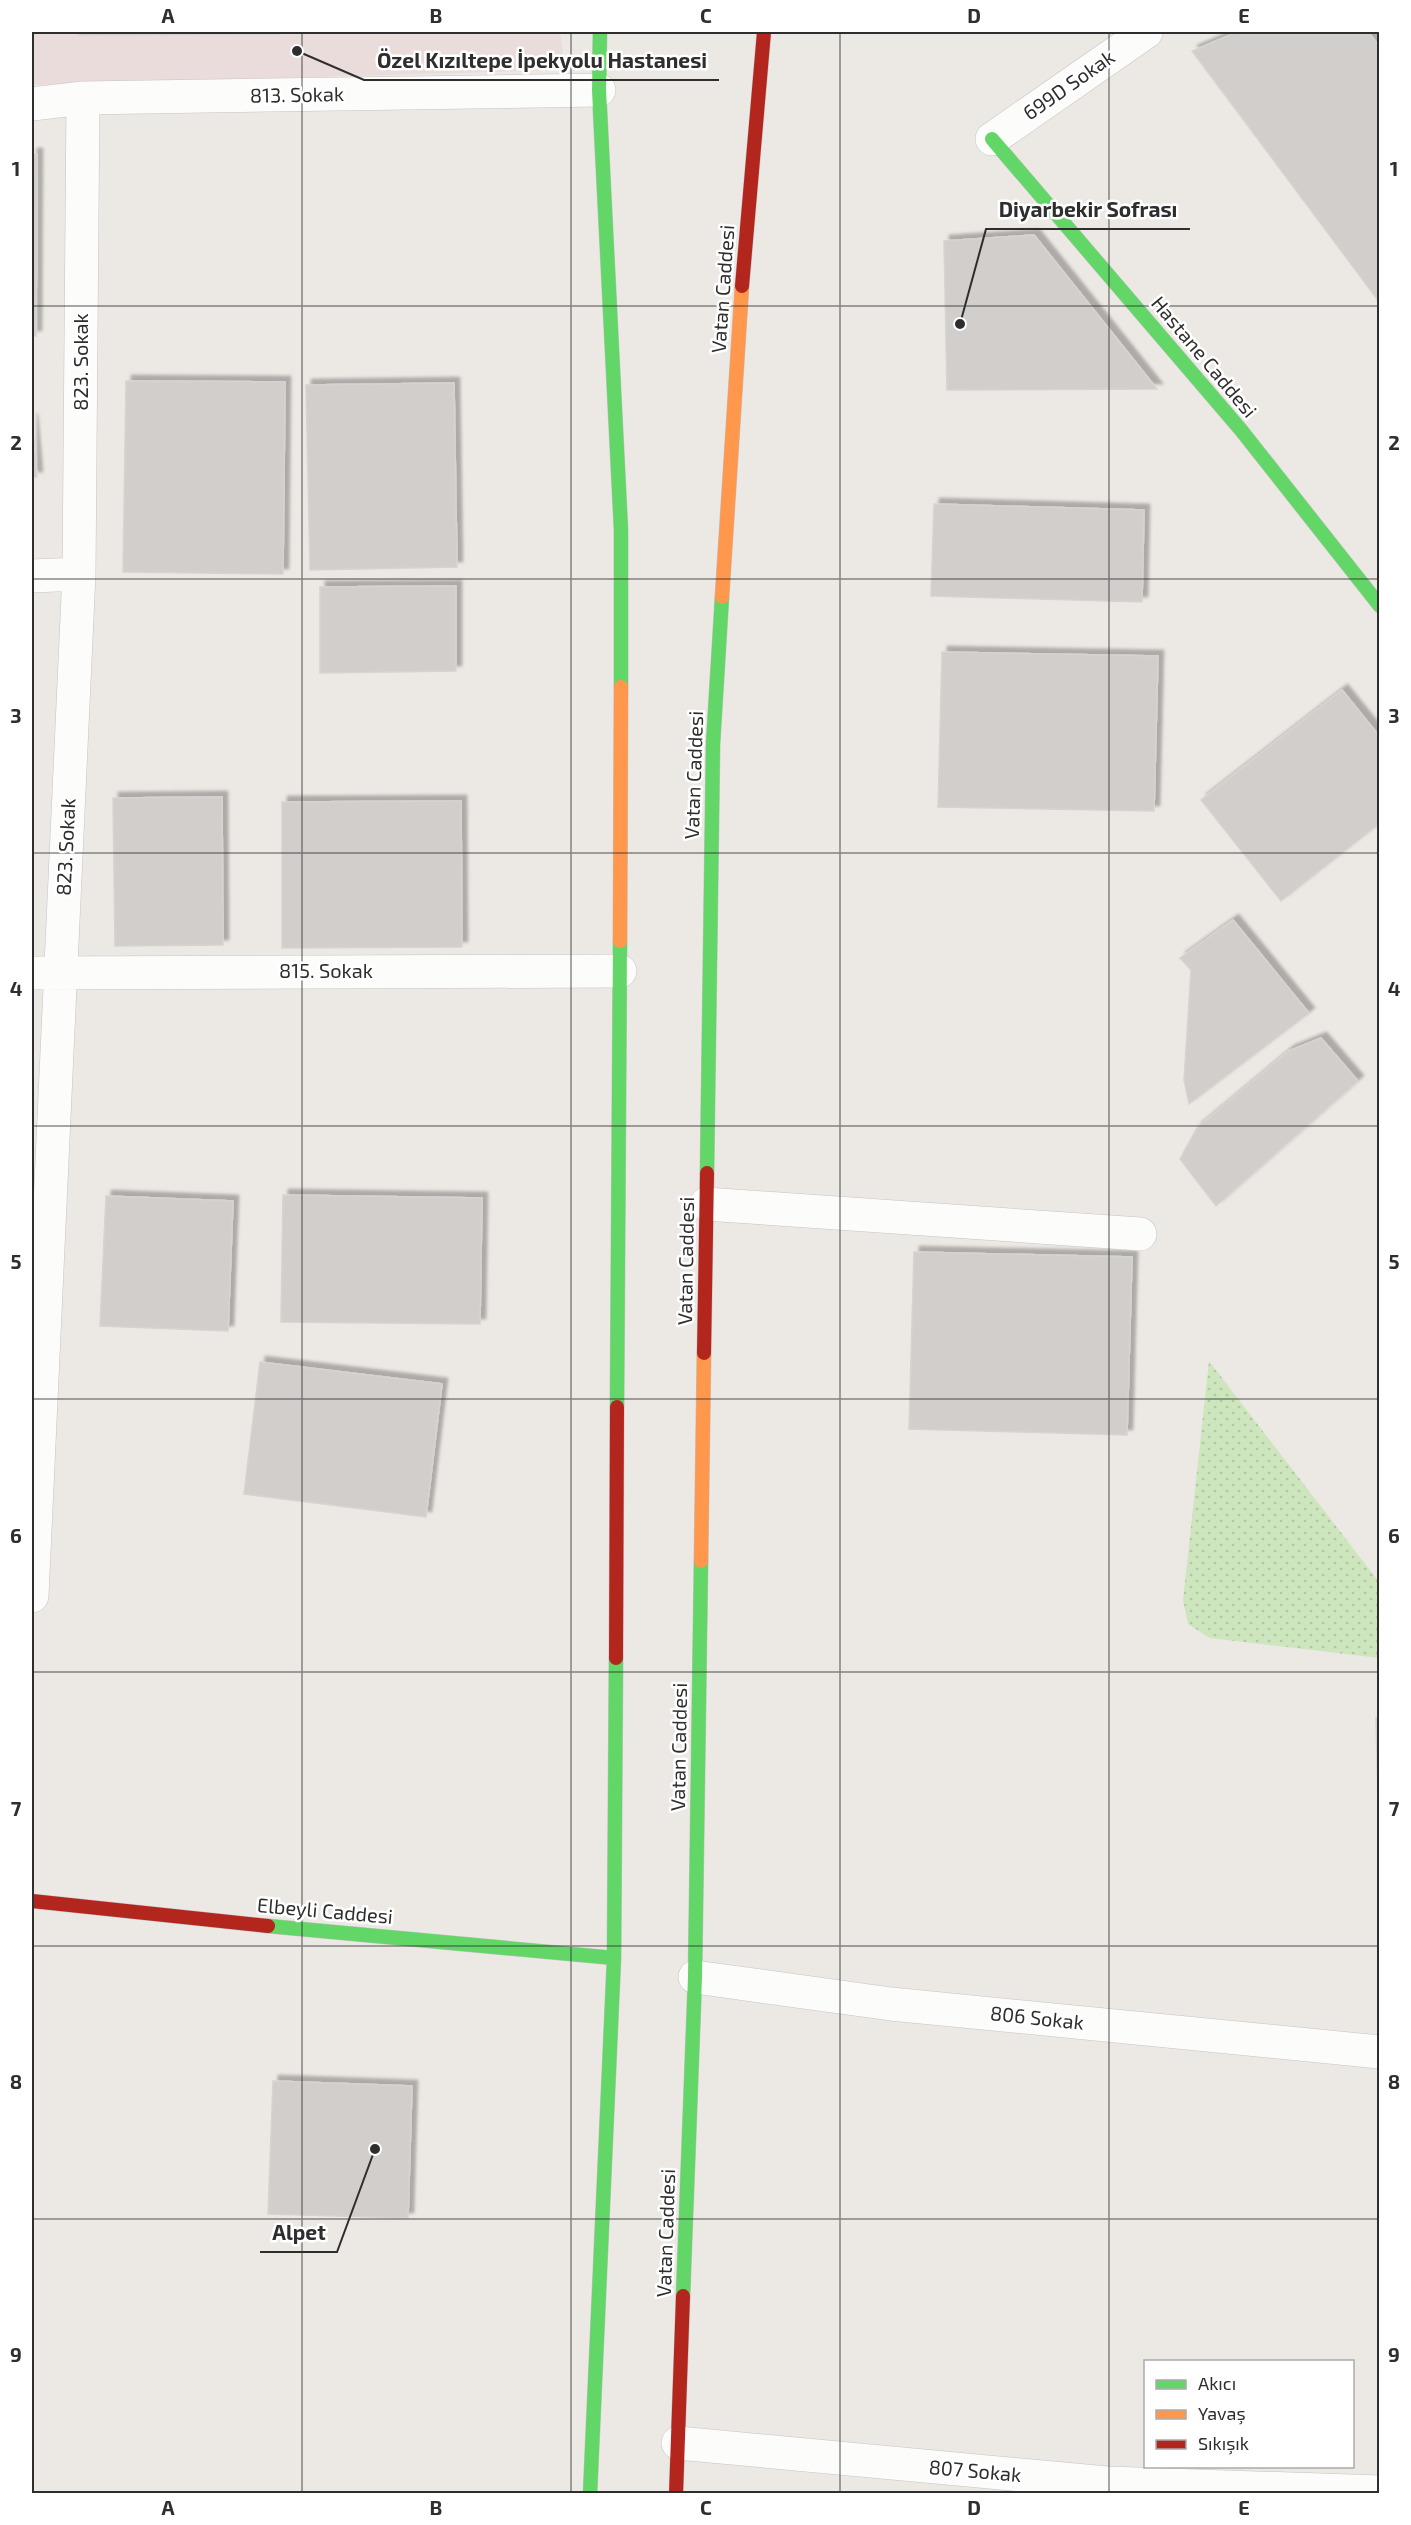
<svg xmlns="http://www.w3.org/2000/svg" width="1411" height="2525" viewBox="0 0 1411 2525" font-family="'Exo 2',sans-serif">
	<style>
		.medical { fill: #e9dcdb }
		.park { fill: url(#park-dots) }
		.building { fill: #d1cecb; stroke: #d7d4d0; stroke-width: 1.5; filter: url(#shadow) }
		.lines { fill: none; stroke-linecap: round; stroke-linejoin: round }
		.street-casing { stroke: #c5c4c5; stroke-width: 34 }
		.fast-casing { stroke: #c5c4c5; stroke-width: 15 }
		.slow-casing { stroke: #c5c4c5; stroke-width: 15 }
		.jam-casing { stroke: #c5c4c5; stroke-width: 15 }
		.street { stroke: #fcfcfb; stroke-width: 33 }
		.fast { stroke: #63d668; stroke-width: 14 }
		.slow { stroke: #ff974d; stroke-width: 14 }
		.jam { stroke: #b3261e; stroke-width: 14 }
		.grid { fill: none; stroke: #2e2e2e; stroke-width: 1.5; stroke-opacity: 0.55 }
		.labels { text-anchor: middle; stroke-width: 5; stroke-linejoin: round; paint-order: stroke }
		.street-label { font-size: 20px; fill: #2e2e2e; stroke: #fff }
		.leader { fill: none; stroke: #2e2e2e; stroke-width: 2 }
		.callout-dot { fill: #2e2e2e; stroke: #fff; stroke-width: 2 }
		.callout-label { font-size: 21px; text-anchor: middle; font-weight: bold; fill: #2e2e2e; stroke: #fff; stroke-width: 5; stroke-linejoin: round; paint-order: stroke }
		.neatline { fill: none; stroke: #2e2e2e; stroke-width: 2 }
		.grid-label { font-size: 20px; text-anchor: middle; font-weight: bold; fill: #2e2e2e }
	</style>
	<defs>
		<pattern id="park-dots" width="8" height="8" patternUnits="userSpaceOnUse" patternTransform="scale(1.5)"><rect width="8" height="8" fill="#cee6be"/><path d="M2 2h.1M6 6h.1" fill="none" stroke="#b1c6a4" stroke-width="1.8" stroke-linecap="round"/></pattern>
		<filter id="shadow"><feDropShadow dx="5.5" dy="-5.5" stdDeviation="1.5" flood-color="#0004"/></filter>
	</defs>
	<rect width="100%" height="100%" fill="#ece8e4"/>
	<path class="medical" d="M32,32H560L565,70L32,85Z"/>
	<path class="park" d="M1209,1361L1379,1582V1658L1210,1638L1188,1624L1183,1600Z"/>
	<path class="building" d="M79,32H279V34L79,35Z
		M1237,32H1368L1380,47V303L1192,51Z
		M32,154H37L36,336H32Z
		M1034,235L1157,389L947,390L944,241Z
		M126,381L285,382L283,574L123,572Z
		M454,383L457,567L310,570L306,385Z
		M32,419L37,477H32Z
		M934,504L1144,510L1142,602L931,596Z
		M456,586V671L320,673V587Z
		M942,652L1158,656L1154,811L938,807Z
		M1342,690L1380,737V823L1281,901L1201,800Z
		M222,797L223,945L115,946L113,798Z
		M461,801L462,947L282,948V802Z
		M1233,920L1309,1013L1189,1104L1184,1080L1191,970L1180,958Z
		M1321,1038L1358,1081L1216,1206L1180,1159L1197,1128L1289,1051Z
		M283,1195L482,1198L480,1324L281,1322Z
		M106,1196L233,1201L228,1331L100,1326Z
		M914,1252L1132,1257L1127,1435L909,1429Z
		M260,1362L442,1384L426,1517L244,1494Z
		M1376,1718H1380V1879Z
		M273,2081L412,2086L408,2218L268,2214Z"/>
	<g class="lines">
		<defs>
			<path id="street" d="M32,104L83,98L599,90
				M992,139L1146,32
				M32,576L79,574
				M32,973L620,971
				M706,1204L1140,1234
				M32,1596L79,574L83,98
				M695,1977L891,2004L1380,2052
				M678,2443L1107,2483L1380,2492"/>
			<path id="fast" d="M600,32L599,90L621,530V687
				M992,139L1241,430L1380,606
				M707,1173L713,744L722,597
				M617,1407L620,941
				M268,1926L614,1958
				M683,2296L695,1977L701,1561
				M590,2494L614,1958L616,1658"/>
			<path id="slow" d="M722,597L742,286
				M620,941L621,687
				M701,1561L704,1353"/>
			<path id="jam" d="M742,286L764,32
				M704,1353L707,1173
				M616,1658L617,1407
				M32,1901L268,1926
				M676,2494L683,2296"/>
		</defs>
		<use href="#street" class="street-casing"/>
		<use href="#fast" class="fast-casing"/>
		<use href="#slow" class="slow-casing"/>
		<use href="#jam" class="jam-casing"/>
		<use href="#street" class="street"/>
		<use href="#fast" class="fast"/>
		<use href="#slow" class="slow"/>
		<use href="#jam" class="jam"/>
	</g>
	<path class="grid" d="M302,32V2494M571,32V2494M840,32V2494M1109,32V2494M32,306H1380M32,579H1380M32,853H1380M32,1126H1380M32,1399H1380M32,1672H1380M32,1946H1380M32,2219H1380"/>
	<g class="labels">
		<g class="street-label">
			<text transform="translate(1069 85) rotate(-35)" y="7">699D Sokak</text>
			<text transform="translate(297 95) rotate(-1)" y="7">813. Sokak</text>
			<text transform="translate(723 289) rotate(-86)" y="7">Vatan Caddesi</text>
			<text transform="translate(1204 357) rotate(50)" y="7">Hastane Caddesi</text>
			<text transform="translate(81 362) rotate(-90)" y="7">823. Sokak</text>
			<text transform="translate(694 775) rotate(-88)" y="7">Vatan Caddesi</text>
			<text transform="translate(66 847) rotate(-87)" y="7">823. Sokak</text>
			<text x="326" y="978">815. Sokak</text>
			<text transform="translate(686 1261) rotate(-89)" y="7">Vatan Caddesi</text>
			<text transform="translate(679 1747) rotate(-89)" y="7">Vatan Caddesi</text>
			<text transform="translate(325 1911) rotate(5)" y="7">Elbeyli Caddesi</text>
			<text transform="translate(1037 2018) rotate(6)" y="7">806 Sokak</text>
			<text transform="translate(666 2233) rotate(-88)" y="7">Vatan Caddesi</text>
			<text transform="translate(975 2471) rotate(5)" y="7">807 Sokak</text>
		</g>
	</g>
	<path class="leader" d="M297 51L364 80H719M960 324L986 229H1190M375 2149L337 2252H260"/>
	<g class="callout-dot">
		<circle cx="297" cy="51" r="6"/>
		<circle cx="960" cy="324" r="6"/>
		<circle cx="375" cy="2149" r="6"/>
	</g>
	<g class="callout-label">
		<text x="542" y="68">Özel Kızıltepe İpekyolu Hastanesi</text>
		<text x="1088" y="217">Diyarbekir Sofrası</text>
		<text x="299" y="2240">Alpet</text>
	</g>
	<rect width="1411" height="2525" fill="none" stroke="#ffffff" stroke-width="66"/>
	<rect x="1144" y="2360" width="210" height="108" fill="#ffffff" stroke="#ababab" stroke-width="1.5"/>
	<rect x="1156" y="2380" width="30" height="9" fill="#63d668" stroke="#ababab" stroke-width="1.5"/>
	<text x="1198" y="2390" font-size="18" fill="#2e2e2e">Akıcı</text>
	<rect x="1156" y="2410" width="30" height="9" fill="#ff974d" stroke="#ababab" stroke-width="1.5"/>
	<text x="1198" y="2420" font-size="18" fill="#2e2e2e">Yavaş</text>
	<rect x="1156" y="2440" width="30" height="9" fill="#b3261e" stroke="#ababab" stroke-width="1.5"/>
	<text x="1198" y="2450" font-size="18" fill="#2e2e2e">Sıkışık</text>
	<rect x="33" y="33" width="1345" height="2459" class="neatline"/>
	<g class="grid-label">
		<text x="168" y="23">A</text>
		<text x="436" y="23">B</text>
		<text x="706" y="23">C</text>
		<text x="974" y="23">D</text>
		<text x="1244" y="23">E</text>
		<text x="16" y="176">1</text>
		<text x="1394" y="176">1</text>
		<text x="16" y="450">2</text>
		<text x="1394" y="450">2</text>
		<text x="16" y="723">3</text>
		<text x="1394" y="723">3</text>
		<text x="16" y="996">4</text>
		<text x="1394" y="996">4</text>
		<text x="16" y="1269">5</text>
		<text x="1394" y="1269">5</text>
		<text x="16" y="1543">6</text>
		<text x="1394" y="1543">6</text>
		<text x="16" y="1816">7</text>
		<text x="1394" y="1816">7</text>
		<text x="16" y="2089">8</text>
		<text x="1394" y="2089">8</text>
		<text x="16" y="2362">9</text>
		<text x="1394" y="2362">9</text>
		<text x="168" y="2515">A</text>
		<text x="436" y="2515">B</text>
		<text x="706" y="2515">C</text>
		<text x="974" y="2515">D</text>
		<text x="1244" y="2515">E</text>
	</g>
</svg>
